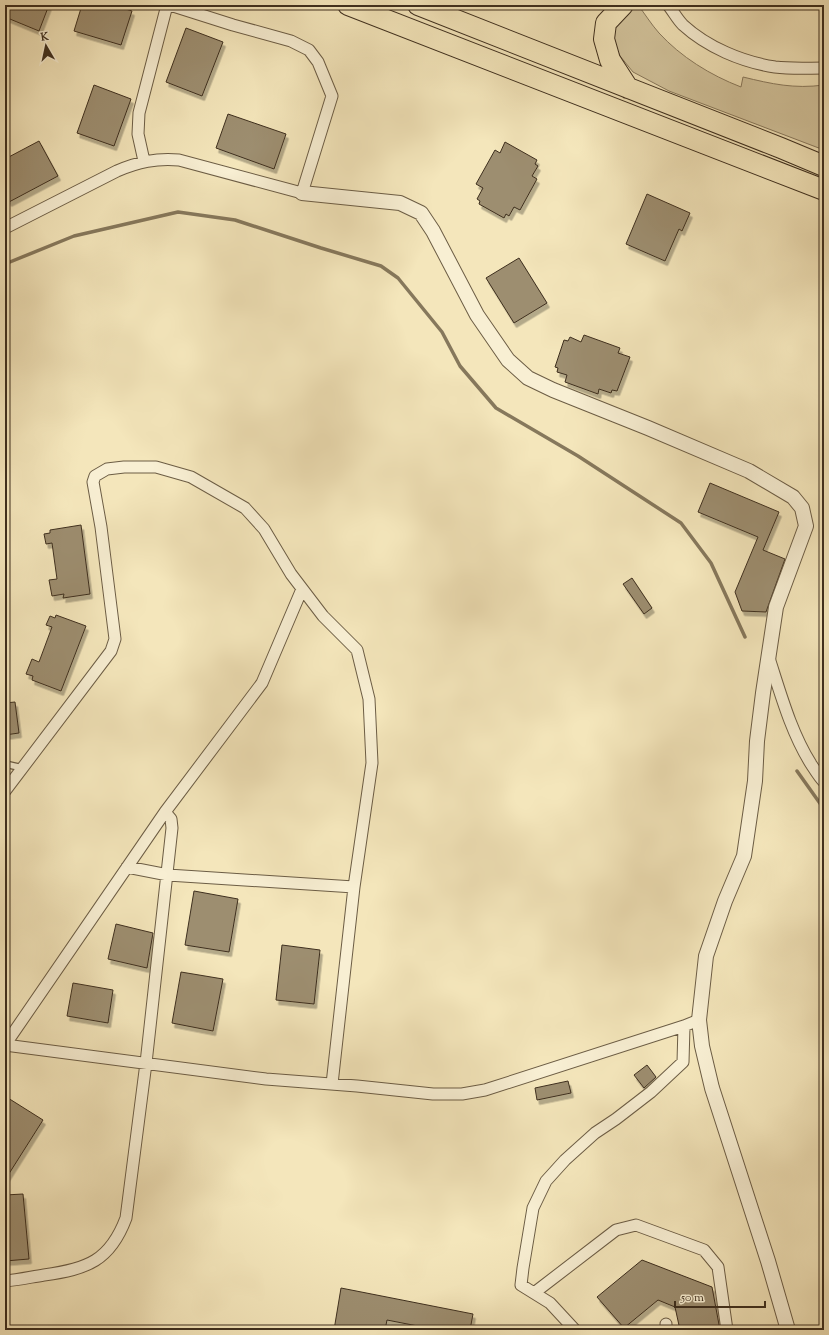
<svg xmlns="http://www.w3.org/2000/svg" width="829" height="1335" viewBox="0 0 829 1335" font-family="'Sorts Mill Goudy',serif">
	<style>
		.green { fill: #d5c7a0; stroke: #8a7b5f }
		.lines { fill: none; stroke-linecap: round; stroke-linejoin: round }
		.stream { stroke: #86785c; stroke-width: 3.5 }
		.building { fill: #9d8e70; stroke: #3e2f1e; filter: url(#shadow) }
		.service-casing { stroke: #6c5d45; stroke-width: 8 }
		.minor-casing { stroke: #6c5d45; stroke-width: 13 }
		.tertiary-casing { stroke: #6c5d45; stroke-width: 16 }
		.motorway-casing { stroke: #3e2f1e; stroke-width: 22 }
		.service { stroke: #f8efd3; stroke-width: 5.5 }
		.minor { stroke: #f8efd3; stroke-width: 11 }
		.tertiary { stroke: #f8efd3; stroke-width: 14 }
		.motorway { stroke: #f4e6bb; stroke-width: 20 }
	</style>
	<defs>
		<filter id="shadow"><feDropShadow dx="2.5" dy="4.5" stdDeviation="0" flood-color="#0004"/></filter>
	</defs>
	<rect width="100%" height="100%" fill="#f4e6bb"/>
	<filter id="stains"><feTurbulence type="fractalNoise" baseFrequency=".005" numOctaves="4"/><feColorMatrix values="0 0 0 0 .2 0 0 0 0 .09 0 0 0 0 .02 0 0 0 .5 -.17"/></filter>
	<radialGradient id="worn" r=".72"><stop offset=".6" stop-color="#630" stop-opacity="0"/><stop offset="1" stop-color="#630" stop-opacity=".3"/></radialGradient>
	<path class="green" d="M638,5C645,14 651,24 659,33C681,57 710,75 741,87L743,77C772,84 794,89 824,85V150L669,91L633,72L620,56L613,41L614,26L633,8Z"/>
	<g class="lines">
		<path class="stream" d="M5,264L74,236L178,212L235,220L321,248L381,266L398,278L442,332L460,366L496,408L578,456L681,523L711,563L745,637
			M797,771L824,809"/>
	</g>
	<path class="building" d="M5,5H49L39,31L5,17Z
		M82,5H113L132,11L121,45L74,31Z
		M186,28L223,42L202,96L166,82Z
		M94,85L131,99L114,146L77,133Z
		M228,114L286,134L274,169L216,148Z
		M39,141L58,176L9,202L5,194V159Z
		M505,142L537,160L535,164L538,166L532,176L537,179L520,210L514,207L509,216L506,214L504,218L479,204L480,201L477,199L483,188L476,184L495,150L500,153Z
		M647,194L690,213L682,231L679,229L665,261L626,244Z
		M519,258L547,303L514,323L486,278Z
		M584,335L620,348L618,353L630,357L617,391L612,390L611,393L599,389L598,394L565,382L567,375L557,372L558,368L555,367L564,340L568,341L570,337L581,342Z
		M710,483L779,512L763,550L785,559L766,612L742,611L735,592L758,537L698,512Z
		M81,525L90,594L63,598L64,594L52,596L49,580L57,579L52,543L46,544L44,534L50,533V530Z
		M632,578L652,608L644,614L623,584Z
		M56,615L86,626L61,691L32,680L33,676L26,674L32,659L39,662L52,627L46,625L50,616L55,618Z
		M15,702L19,733L5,735V703Z
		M194,891L238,899L229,952L185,945Z
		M116,924L153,933L147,968L108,959Z
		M282,945L320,950L314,1004L276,1000Z
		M181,972L223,979L213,1031L172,1023Z
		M73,983L113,990L108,1023L67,1016Z
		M647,1065L656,1077L644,1088L634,1075Z
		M568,1081L571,1093L537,1100L535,1088Z
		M8,1098L43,1120L5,1180V1103Z
		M23,1194L29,1259L5,1261V1195Z
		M642,1260L712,1287L720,1330H680L675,1307L658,1300L624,1328L597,1297Z
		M341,1288L473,1314L470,1330H438L387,1320L385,1330H334Z"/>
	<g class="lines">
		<defs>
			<path id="service" d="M5,764L23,768"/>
			<path id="minor" d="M668,5C673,11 677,19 683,25C707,47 742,62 775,67C791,69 807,68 824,68
				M144,161L138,134L139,113L167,5
				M5,228L117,171C138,162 156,158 179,160L302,193L332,96L318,62L309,50L291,41L233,25L170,5
				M769,658C781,695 791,732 811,764C815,770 819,777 824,782
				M5,791L111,651L115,639L101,527L93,482L95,476L107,469L124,467H156L191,477L245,508L264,529L291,574L323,616L357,650L369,699L372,763L354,887L332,1084
				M127,867L168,875L354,887
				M5,1045L266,1079L357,1086L433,1094H462L485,1090L684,1026L699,1020
				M5,1045L165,812L262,683L302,589
				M5,1281C18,1280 31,1277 44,1275C87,1269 110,1261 126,1218L146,1063L172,828L171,819L165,812
				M534,1293L616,1230L636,1225L704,1250L718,1267L727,1330
				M666,1324V1330
				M575,1330L550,1303L521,1285L523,1268L533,1208L546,1181L565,1160L595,1133L616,1119L651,1092L683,1062L684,1026"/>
			<path id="tertiary" d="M302,193L400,203L421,213L433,231L477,315L508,360L528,378L553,390L648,428L749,471L793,497L802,508L806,526L776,607L763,693L757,741L755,781L744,856L725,901L706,956L699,1020L702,1046L712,1088L768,1261L788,1330"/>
			<path id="motorway" d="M348,5L824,190
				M418,5L781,148L824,166
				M623,5L606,23L604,39L610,60L628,88"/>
		</defs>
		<use href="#service" class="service-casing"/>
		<use href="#minor" class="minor-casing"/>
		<use href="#tertiary" class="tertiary-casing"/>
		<use href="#motorway" class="motorway-casing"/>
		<use href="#service" class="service"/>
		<use href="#minor" class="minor"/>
		<use href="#tertiary" class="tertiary"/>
		<use href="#motorway" class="motorway"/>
	</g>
	<rect width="829" height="1335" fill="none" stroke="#f4e6bb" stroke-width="20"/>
	<rect x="6" y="6" width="817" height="1323" fill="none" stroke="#3e2f1e" stroke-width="2"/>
	<rect x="10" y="10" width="809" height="1315" fill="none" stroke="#3e2f1e"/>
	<g transform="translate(46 46) rotate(351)" stroke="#f8efd3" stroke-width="3" paint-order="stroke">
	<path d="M0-3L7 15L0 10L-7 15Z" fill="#3e2f1e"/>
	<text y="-6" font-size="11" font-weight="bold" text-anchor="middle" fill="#3e2f1e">K</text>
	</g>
	<path d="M675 1301v6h90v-6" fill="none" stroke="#3e2f1e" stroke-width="2"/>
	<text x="681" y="1301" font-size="12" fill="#3e2f1e" stroke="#f8efd3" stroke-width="3" paint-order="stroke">50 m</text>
	<rect width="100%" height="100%" filter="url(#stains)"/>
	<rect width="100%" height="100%" fill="url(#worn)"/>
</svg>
